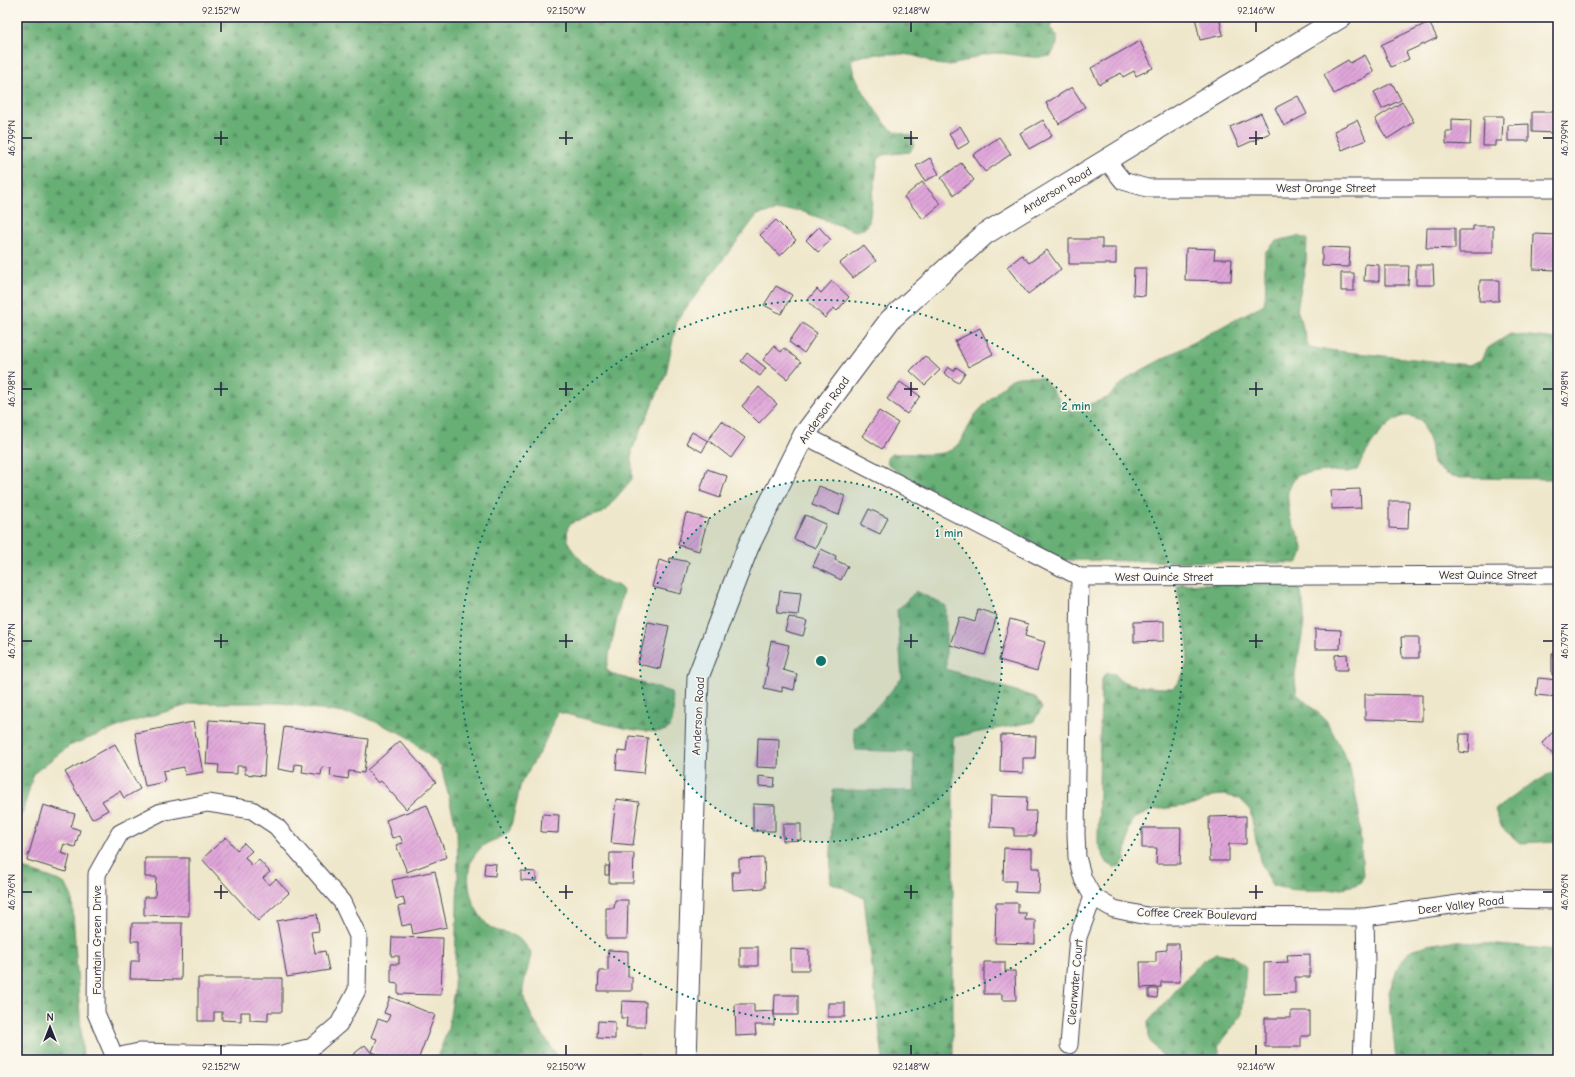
<svg xmlns="http://www.w3.org/2000/svg" width="1575" height="1077" viewBox="0 0 1575 1077" font-family="'Comic Neue',sans-serif">
	<style>
		.forest { fill: url(#forest-firs); stroke: #446858 }
		.building { fill: url(#building-hatch) }
		.lines { fill: none; stroke-linecap: round; stroke-linejoin: round }
		.minor-casing { stroke: #414051; stroke-width: 19 }
		.tertiary-casing { stroke: #414051; stroke-width: 23 }
		.minor { stroke: #fff; stroke-width: 17 }
		.tertiary { stroke: #fff; stroke-width: 21 }
		.ticks { fill: none; stroke: #22223b; stroke-width: 1.5 }
		.ring { fill: none; stroke: #0f766e; stroke-width: 2; stroke-dasharray: 2 4 }
		.labels { text-anchor: middle; stroke-width: 3; stroke-linejoin: round; paint-order: stroke }
		.street-label { font-size: 12px; fill: #22223b; stroke: #fbf7ec }
		.centre { fill: #0f766e; stroke: #fbf7ec; stroke-width: 2 }
		.ring-label { font-size: 12px; text-anchor: middle; font-weight: bold; fill: #0f766e; stroke: #fbf7ec; stroke-width: 3; stroke-linejoin: round; paint-order: stroke }
		.neatline { fill: none; stroke: #22223b; stroke-width: 1.5 }
		.ticks-label { font-size: 10px; text-anchor: middle; fill: #22223b }
	</style>
	<defs>
		<pattern id="forest-firs" width="22" height="20" patternUnits="userSpaceOnUse"><rect width="22" height="20" fill="#67af76"/><path d="M5 1l3.5 6h-7zM16 11l3.5 6h-7z" fill="#548e62"/></pattern>
		<pattern id="building-hatch" width="6" height="6" patternUnits="userSpaceOnUse"><rect width="6" height="6" fill="#e0a6d9"/><path d="M-1 1l2-2M0 6l6-6M5 7l2-2" fill="none" stroke="#b587b1"/></pattern>
	</defs>
	<rect width="100%" height="100%" fill="#fbf7ec"/>
	<filter id="ink" filterUnits="userSpaceOnUse"><feTurbulence type="fractalNoise" baseFrequency=".025" numOctaves="2"/><feDisplacementMap in="SourceGraphic" scale="8" xChannelSelector="R" yChannelSelector="G"/><feConvolveMatrix kernelMatrix="1 2 1 2 8 2 1 2 1" color-interpolation-filters="sRGB"/></filter>
	<filter id="wash" filterUnits="userSpaceOnUse"><feTurbulence type="fractalNoise" baseFrequency=".012" numOctaves="4" result="noise"/><feDisplacementMap in="SourceGraphic" scale="16" xChannelSelector="R" yChannelSelector="G"/><feGaussianBlur stdDeviation="0.9" result="paint"/><feColorMatrix in="noise" values="0 0 0 0 0 0 0 0 0 0 0 0 0 0 0 0 0 1.4 0 .05"/><feComposite in="paint" operator="in"/></filter>
	<g filter="url(#wash)">
		<rect width="100%" height="100%" fill="#efe7cb"/>
		<path class="forest" d="M17,17H1054L1050,28L1057,35V44L1051,56C1028,61 1008,50 987,54C972,56 961,66 944,65C934,65 927,59 918,57C904,52 865,53 852,59C847,71 881,121 891,129C896,133 906,134 912,136L914,144L910,152L882,155L878,160L869,222L864,229L855,231L798,210L775,211L757,215L677,320L666,374L632,450V479L603,513L575,521L568,526C565,545 572,550 584,563C591,569 594,576 602,580C609,585 618,582 623,591L606,669L612,674L671,692C673,703 676,718 669,728C658,741 576,716 558,712L542,748L521,783L510,830C502,841 488,839 480,849C476,853 471,859 470,865C465,886 473,912 490,927C496,932 503,931 510,934C519,937 525,944 531,952C530,964 525,976 523,988C521,1007 550,1044 560,1060H436L448,1029L454,990L458,876L457,830L441,766L405,735L362,716L281,703H195L128,723L69,746L34,773L23,811L17,823Z
			M1298,236L1307,239L1306,262L1297,309L1309,348L1469,365L1481,360L1488,348L1510,334L1558,339V479L1460,478L1446,474L1433,464L1430,444L1422,421C1416,418 1409,414 1401,417C1381,426 1366,451 1357,470L1347,472L1325,471L1297,475C1294,480 1289,487 1288,492C1287,498 1289,510 1290,517C1294,533 1312,545 1297,563L1070,560L1059,559L995,522L903,476L888,464L887,458L891,454C905,452 938,458 951,450C964,442 967,427 975,415C980,409 1006,382 1012,379C1020,375 1034,377 1043,378L1063,404L1071,411L1107,398L1129,377L1264,304C1268,286 1263,270 1265,252L1276,241Z
			M1283,583L1298,587C1312,617 1298,644 1295,675C1295,681 1296,688 1297,694L1326,720L1349,763L1359,813L1363,877L1360,883C1340,892 1292,893 1272,885L1260,861L1250,809L1240,799L1225,795L1212,796L1194,805L1152,810L1134,819L1129,828L1125,861L1120,866L1114,867L1107,863L1098,844L1101,683L1104,675L1108,673L1115,674L1119,680C1136,687 1154,688 1173,688C1201,661 1181,619 1177,587L1181,584Z
			M916,591L946,606V669L1035,697L1042,708L1033,722L953,737V1060H883L864,898L830,882L833,790L915,791L913,752L856,750L853,728L880,704L902,678L897,610Z
			M1558,769V841L1520,843L1502,828L1495,810L1516,794Z
			M17,866L60,881L66,885L72,897L83,1060H17Z
			M1451,941L1558,950V1060H1396L1389,992L1399,964L1411,950L1427,945Z
			M1217,953L1233,956L1246,967L1242,1014L1218,1047L1222,1060H1166L1149,1040L1148,1022L1203,960Z"/>
		<g id="blocks">
			<path class="building" d="M1195,17H1219L1223,35L1200,40Z
				M1429,22L1437,38L1406,52L1409,59L1391,67L1381,45Z
				M1140,41L1153,68L1136,76L1134,71L1123,77L1121,73L1099,84L1091,68Z
				M1365,55L1374,72L1334,94L1324,74L1348,60L1350,63Z
				M1392,83L1401,100L1382,109L1374,92Z
				M1072,87L1085,107L1059,124L1046,103Z
				M1298,96L1307,114L1284,126L1275,108Z
				M1402,102L1414,122L1387,139L1375,119Z
				M1532,112H1556L1555,133L1532,132Z
				M1261,113L1270,133L1239,147L1230,127Z
				M1484,116H1503L1502,141H1495V146H1483Z
				M1452,119L1471,120L1470,145L1446,144V131H1452Z
				M1043,120L1052,136L1029,149L1020,133Z
				M1357,120L1366,140L1342,150L1334,131Z
				M1529,124V141H1508V125Z
				M960,126L970,142L958,149L949,134Z
				M999,137L1011,154L985,172L973,155Z
				M930,158L939,174L925,181L916,166Z
				M961,163L974,180L954,195L941,178Z
				M922,182L941,204L923,219L904,197Z
				M776,220L796,240L780,256L760,235Z
				M1473,226H1493V253H1459V230H1473Z
				M819,227L831,240L818,252L806,240Z
				M1427,228H1455V249L1426,248Z
				M1534,234L1558,235V270L1533,269Z
				M1069,239H1102V248H1116V264H1069Z
				M863,245L876,261L853,278L840,263Z
				M1322,247L1350,248L1349,267L1322,266Z
				M1186,248L1215,249L1214,259H1232L1231,281L1185,280Z
				M1047,250L1061,269L1028,294L1007,267L1022,255L1029,263Z
				M1365,264L1379,265V281H1364Z
				M1416,265H1433L1434,285H1416Z
				M1385,266H1409L1408,285H1385Z
				M1134,268H1146L1145,296L1133,295Z
				M1341,273H1354V291H1341Z
				M1480,280H1499V301H1479Z
				M832,281L849,297L837,311L834,308L825,318L807,301L817,289L821,293Z
				M776,286L792,295L781,314L764,305Z
				M802,323L817,333L804,353L789,342Z
				M980,328L993,354L968,367L955,341Z
				M774,346L781,352L784,348L801,362L787,379L763,360Z
				M747,353L766,368L760,376L741,361Z
				M925,356L940,370L925,385L910,371Z
				M948,367L954,371L956,367L965,373L958,383L944,373Z
				M900,382L920,396L907,414L887,399Z
				M759,387L777,404L759,423L742,406Z
				M879,411L898,423L882,449L862,436Z
				M722,421L745,438L731,458L708,440Z
				M692,432L708,441L702,452L686,443Z
				M707,469L727,476L720,498L700,491Z
				M819,486L845,496L839,515L812,505Z
				M1360,489L1361,508L1332,509L1331,490Z
				M1389,501H1409L1408,529L1389,528Z
				M869,509L888,518L880,534L861,525Z
				M686,513L708,519L699,551L678,545Z
				M805,515L826,524L816,548L794,539Z
				M821,549L836,556L835,560L848,566L841,580L813,566Z
				M670,558L689,562L681,594L652,587L659,560L669,563Z
				M780,591L801,593L798,615L777,613Z
				M978,609L997,615L985,655L950,645L959,617L975,622Z
				M789,617L807,621L803,636L785,631Z
				M1010,619L1028,624L1025,636L1045,642L1037,671L999,660Z
				M1164,621V641L1134,642V622Z
				M648,622L669,626L660,669L638,664Z
				M1315,629L1341,630L1340,649H1315Z
				M1401,637H1419V658H1402Z
				M771,641L789,645L783,670L797,674L794,690L782,687V692L764,688L768,667L766,666Z
				M1552,653H1558V675H1552Z
				M1347,654L1348,670H1335V655Z
				M1538,678L1558,680L1556,697L1536,695Z
				M1365,694L1422,695V721L1365,719Z
				M209,720L267,724L264,776L245,774V766H237V774L218,773L219,765L206,764Z
				M193,722L203,772L185,775L184,767L163,771L165,782L145,786L135,733Z
				M284,727L368,739L364,773L349,771L348,779L330,776L331,768L322,767L321,775L302,772L303,765L295,764L294,772L278,769Z
				M1556,729L1558,731V760L1542,743Z
				M1460,734H1470L1469,753L1459,752Z
				M1001,735L1036,736L1035,758H1023V773L1000,772Z
				M629,736L648,738L644,773L616,770L618,751L627,752Z
				M758,738L779,739L778,768L757,767Z
				M400,741L436,782L406,809L381,781L378,783L367,770Z
				M115,744L140,789L124,798L120,791L102,801L108,810L92,819L65,772Z
				M759,776L775,778L774,787L759,786Z
				M991,796L1027,797L1026,811H1036L1035,836H1014V828L990,827Z
				M616,799L639,802L633,845L611,843Z
				M753,804L775,805V831H753Z
				M43,805L75,814L71,827L80,830L75,847L64,844L61,853L70,856L66,872L27,860Z
				M427,805L447,857L407,872L396,845L403,843L400,836L392,838L386,820Z
				M542,814L559,815L558,833L541,832Z
				M1246,816V844H1229V861H1210L1209,817Z
				M783,824H801V840L783,841Z
				M1142,828H1181L1180,864H1156L1157,848H1142Z
				M226,837L237,850L244,843L252,851L245,857L252,866L259,860L270,872L263,878L269,885L276,879L289,893L258,921L202,859Z
				M1004,848L1032,849V868H1040L1039,893L1015,892L1016,881H1003Z
				M610,853H634L633,883H609Z
				M145,858H189V916L144,915V897H155L156,877H145Z
				M764,858L765,888L733,890L732,872H739V859Z
				M485,863L496,864L495,876L484,875Z
				M605,866H609V875H605Z
				M435,871L447,927L413,934L411,924L402,926L398,907L405,905L403,897L396,899L392,880Z
				M521,871L536,872V881L521,880Z
				M615,900H628L627,939H606V908H614Z
				M996,903H1018V913H1026L1025,920H1035V944L995,943Z
				M317,914L319,931L311,932L315,953L325,951L329,970L287,977L277,921Z
				M132,923H182L181,980L130,979L131,961H139V941H131Z
				M392,937L443,938L441,995L398,994V984L391,983V964H399V956H391Z
				M1167,944H1179L1180,982H1161V987L1141,988L1140,962H1156V951L1167,950Z
				M740,947H758V966H740Z
				M791,949L809,950V970H791Z
				M608,950L628,951V977H632V991H598L599,971H608Z
				M1310,954V977H1295V993L1264,994V963L1288,962L1287,955Z
				M984,962H1005V971H1015L1016,1000H1002V994H984Z
				M198,978H282V1012H268V1021L250,1020V1012H241V1021L222,1020V1012H214V1021H198Z
				M1149,989H1158L1157,998L1149,997Z
				M775,995H798V1015H774Z
				M390,997L435,1015L418,1060H394L372,1052L377,1039L371,1037L378,1019L387,1022L390,1015L384,1013Z
				M622,1001L646,1002L645,1027H626L627,1018H621Z
				M828,1003H845V1017H828Z
				M735,1004H754V1012L774,1011V1025H755L756,1035L736,1036Z
				M1291,1011H1310V1036H1301V1047H1265V1018H1291Z
				M598,1021L615,1022V1039L597,1038Z
				M365,1045L377,1060H352L350,1057Z
				M644,1056V1060H626V1057Z
				M767,1058V1060H747V1059Z"/>
		</g>
	</g>
	<g filter="url(#ink)">
		<use href="#blocks" fill-opacity="0" stroke="#414051" stroke-width="1"/>
		<g class="lines">
			<defs>
				<path id="minor" d="M1106,160L1123,181L1147,188H1558
					M804,435L1080,577L1558,575
					M1080,577L1076,834L1077,857L1083,879L1093,897L1114,909L1147,916L1365,917L1366,964L1362,1060
					M1365,917L1494,899L1558,900
					M1069,1045L1078,937L1093,897
					M116,1060L96,1013L97,874L120,833L161,812L208,803L252,810L276,826L342,902L358,936L357,990L339,1024L312,1047L278,1055L139,1052L116,1057"/>
				<path id="tertiary" d="M686,1060L698,677L748,547L804,435L890,320L985,234L1341,17"/>
			</defs>
			<use href="#minor" class="minor-casing"/>
			<use href="#tertiary" class="tertiary-casing"/>
			<use href="#minor" class="minor"/>
			<use href="#tertiary" class="tertiary"/>
		</g>
	</g>
	<path class="ticks" d="M221,22V32M566,22V32M911,22V32M1256,22V32M221,131V145M566,131V145M911,131V145M1256,131V145M22,138H32M214,138H228M559,138H573M904,138H918M1249,138H1263M1543,138H1553M221,382V396M566,382V396M911,382V396M1256,382V396M22,389H32M214,389H228M559,389H573M904,389H918M1249,389H1263M1543,389H1553M221,634V648M566,634V648M911,634V648M1256,634V648M22,641H32M214,641H228M559,641H573M904,641H918M1249,641H1263M1543,641H1553M221,885V899M566,885V899M911,885V899M1256,885V899M22,892H32M214,892H228M559,892H573M904,892H918M1249,892H1263M1543,892H1553M221,1045V1055M566,1045V1055M911,1045V1055M1256,1045V1055"/>
	<circle cx="821" cy="661" r="181" fill="#0f766e" fill-opacity=".12"/>
	<g class="ring">
		<circle cx="821" cy="661" r="181"/>
		<circle cx="821" cy="661" r="361"/>
	</g>
	<g class="labels">
		<g class="street-label">
			<text x="1326" y="192">West Orange Street</text>
			<text transform="translate(1057 190) rotate(-31)" y="4">Anderson Road</text>
			<text transform="translate(824 410) rotate(-55)" y="4">Anderson Road</text>
			<text x="1488" y="579">West Quince Street</text>
			<text x="1164" y="581">West Quince Street</text>
			<text transform="translate(698 716) rotate(-87)" y="4">Anderson Road</text>
			<text transform="translate(1461 905) rotate(-7)" y="4">Deer Valley Road</text>
			<text transform="translate(1197 914) rotate(2)" y="4">Coffee Creek Boulevard</text>
			<text transform="translate(97 940) rotate(-90)" y="4">Fountain Green Drive</text>
			<text transform="translate(1075 982) rotate(-85)" y="4">Clearwater Court</text>
		</g>
	</g>
	<circle cx="821" cy="661" r="6" class="centre"/>
	<g class="ring-label">
		<text x="1076" y="410">2 min</text>
		<text x="949" y="537">1 min</text>
	</g>
	<rect width="1575" height="1077" fill="none" stroke="#fbf7ec" stroke-width="44"/>
	<g transform="translate(50 1027)" stroke="#fbf7ec" stroke-width="3" paint-order="stroke">
	<path d="M0-3L7 15L0 10L-7 15Z" fill="#22223b"/>
	<text y="-6" font-size="11" font-weight="bold" text-anchor="middle" fill="#22223b">N</text>
	</g>
	<rect x="22" y="22" width="1531" height="1033" class="neatline"/>
	<g class="ticks-label">
		<text x="221" y="14">92.152°W</text>
		<text x="566" y="14">92.150°W</text>
		<text x="911" y="14">92.148°W</text>
		<text x="1256" y="14">92.146°W</text>
		<text transform="translate(11 138) rotate(-90)" y="4">46.799°N</text>
		<text transform="translate(1564 138) rotate(-90)" y="4">46.799°N</text>
		<text transform="translate(11 389) rotate(-90)" y="4">46.798°N</text>
		<text transform="translate(1564 389) rotate(-90)" y="4">46.798°N</text>
		<text transform="translate(11 641) rotate(-90)" y="4">46.797°N</text>
		<text transform="translate(1564 641) rotate(-90)" y="4">46.797°N</text>
		<text transform="translate(11 892) rotate(-90)" y="4">46.796°N</text>
		<text transform="translate(1564 892) rotate(-90)" y="4">46.796°N</text>
		<text x="221" y="1070">92.152°W</text>
		<text x="566" y="1070">92.150°W</text>
		<text x="911" y="1070">92.148°W</text>
		<text x="1256" y="1070">92.146°W</text>
	</g>
</svg>
